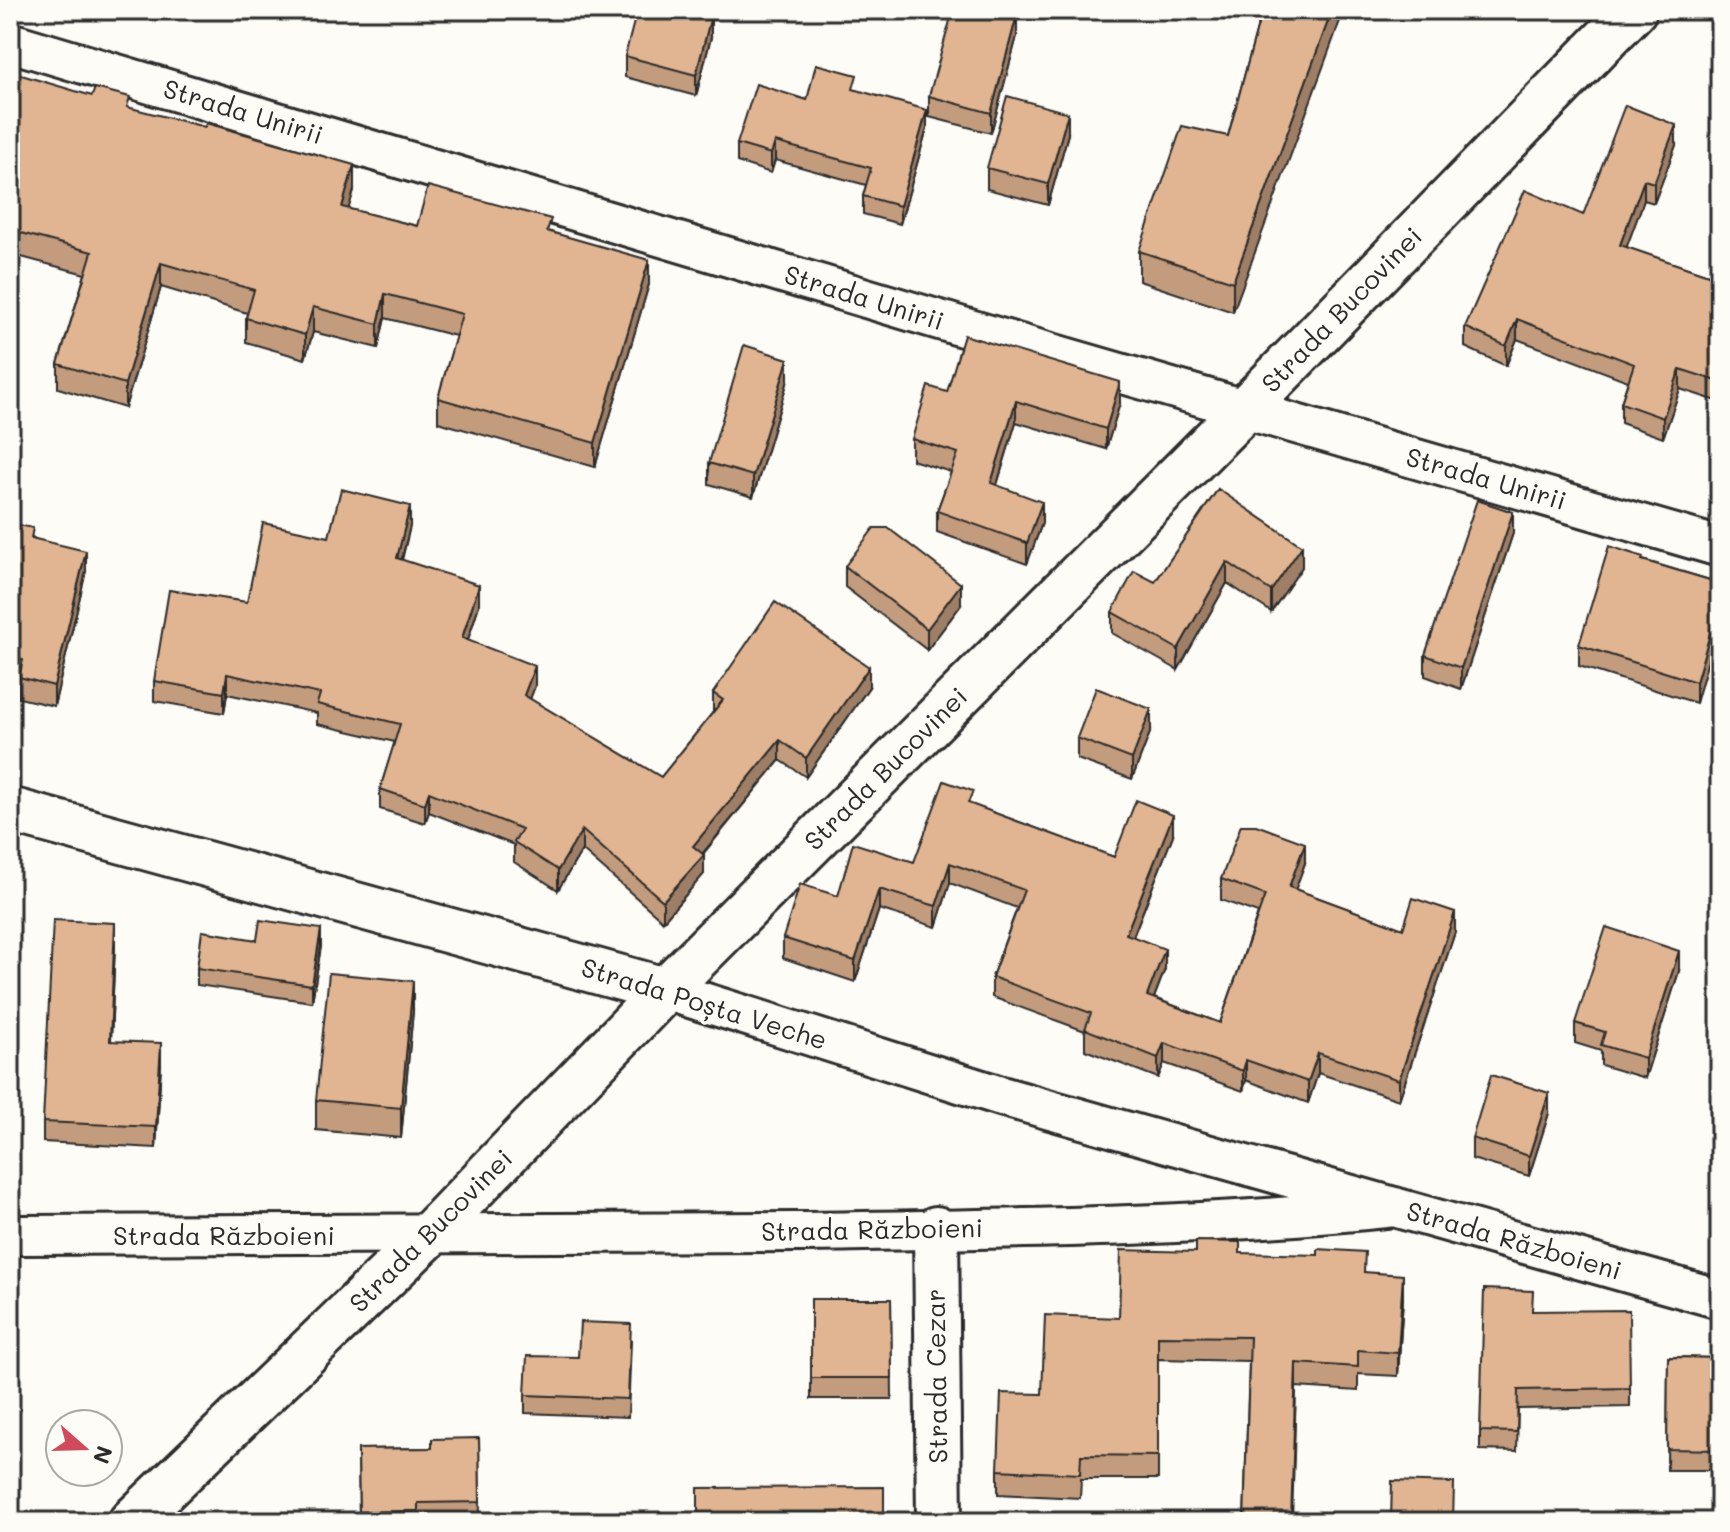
<svg xmlns="http://www.w3.org/2000/svg" width="1730" height="1532" viewBox="0 0 1730 1532" font-family="Mali,sans-serif">
	<style>
		.lines { fill: none; stroke-linecap: round; stroke-linejoin: round }
		.minor-casing { stroke: #2b2b2b; stroke-width: 44 }
		.tertiary-casing { stroke: #2b2b2b; stroke-width: 50 }
		.minor { stroke: #fdfcf7; stroke-width: 38 }
		.tertiary { stroke: #fdfcf7; stroke-width: 44 }
		.wall { fill: #c29c7d; stroke: #2b2b2b; stroke-width: 2 }
		.shaded-wall { fill: #9e7f66; stroke: #2b2b2b; stroke-width: 2 }
		.building { fill: #e1b591; stroke: #2b2b2b; stroke-width: 2 }
		.labels { text-anchor: middle; stroke-width: 7; stroke-linejoin: round; paint-order: stroke }
		.street-label { font-size: 26px; fill: #2b2b2b; stroke: #fdfcf7 }
	</style>
	<rect width="100%" height="100%" fill="#fdfcf7"/>
	<filter id="ink" filterUnits="userSpaceOnUse"><feTurbulence type="fractalNoise" baseFrequency=".0125" numOctaves="2"/><feDisplacementMap in="SourceGraphic" scale="16" xChannelSelector="R" yChannelSelector="G"/><feConvolveMatrix kernelMatrix="1 2 1 2 8 2 1 2 1" color-interpolation-filters="sRGB"/></filter>
	<g filter="url(#ink)">
		<g class="lines">
			<defs>
				<path id="minor" d="M10,42L1013,342L1720,547
					M665,990L1001,1096L1720,1299
					M10,1235C272,1236 534,1235 797,1232C996,1229 1196,1228 1395,1207"/>
				<path id="tertiary" d="M10,810L665,990
					M936,1229L939,1522
					M131,1522L428,1236L665,990L1246,408L1634,10"/>
			</defs>
			<use href="#minor" class="minor-casing"/>
			<use href="#tertiary" class="tertiary-casing"/>
			<use href="#minor" class="minor"/>
			<use href="#tertiary" class="tertiary"/>
		</g>
		<path class="wall" d="M1262,10L1233,312L1139,281V251L1228,136Z
			M1017,36L991,133L929,117V96Z
			M711,37L696,96L625,77V56Z
			M857,90L927,128L900,224L863,214V196L866,185L775,160L771,173L737,162V144L807,100Z
			M10,104L130,108L354,190L348,209L417,226L551,232L649,284L595,467L438,422V398L456,336L385,318L378,348L313,332L305,359L246,342V318L247,313L161,287L125,408L58,388V364L85,274L10,254Z
			M1068,134L1048,205L987,189V168Z
			M1676,145L1654,203L1644,200L1626,247L1720,279V402L1680,389L1663,438L1621,423V403L1628,381L1517,339L1506,366L1465,347V327L1583,215Z
			M788,380L753,497L709,484V463Z
			M947,392L1120,403L1106,449L1016,422L997,485L1042,523L1027,564L937,532V511L951,472L912,460V439Z
			M1218,489L1302,567L1271,612L1227,583L1178,670L1112,633V612L1155,582Z
			M10,523L86,571L54,706L19,698V680L10,678Z
			M410,526L402,560L479,605L468,640L535,686L530,699L661,777L713,712V693L869,687L806,777L780,760L703,854L704,874L663,921L582,850L558,890L514,862V845L429,812L425,823L380,809V789L395,742L317,724V713L227,694L224,713L154,701V681L247,602L329,537Z
			M1513,533L1461,689L1425,676V655Z
			M1643,560L1720,583L1696,703L1579,666V645Z
			M845,566L961,605L927,650L845,587Z
			M1151,730L1132,779L1077,759V738Z
			M973,805L1114,857L1173,835L1133,937L1165,969L1154,998L1220,1023L1258,913L1221,900V879L1305,863L1295,889L1403,929L1455,932L1399,1100L1318,1073L1308,1103L1246,1080L1243,1091L1164,1063L1158,1078L1085,1050V1031L992,997V977L1017,908L950,883L936,927L879,909L855,982L783,958V938L838,896L914,862Z
			M257,940L321,946L312,1002L197,985V968Z
			M115,944L111,1041L161,1064L156,1148L43,1142V1122Z
			M1679,971L1645,1078L1601,1065V1051L1575,1043V1023Z
			M413,1011L401,1138L316,1130V1100Z
			M1549,1113L1529,1176L1472,1159V1138Z
			M1240,1253L1365,1272L1403,1298L1398,1376L1358,1374V1391L1296,1387L1292,1522H1244L1249,1361L1158,1359V1479H1081L1080,1498L998,1494V1470L1119,1318Z
			M811,1299H891L892,1399H811Z
			M1533,1311L1630,1388V1407L1518,1409L1517,1451L1480,1450V1431Z
			M631,1341L628,1417L525,1413V1395Z
			M1668,1357L1720,1358V1470H1667Z
			M479,1438L480,1522H359L358,1449L432,1448Z"/>
		<path class="shaded-wall" d="M1332,10H1344L1233,312V282Z
			M1017,15V36L991,133V113Z
			M711,16V37L696,96V75Z
			M927,110V128L900,224V206Z
			M1068,113V134L1048,205V184Z
			M1676,125V145L1654,203V183Z
			M775,142V160L771,173V154Z
			M354,165V190L342,231V207Z
			M1644,180V200L1620,265V245Z
			M649,260V284L595,467V443Z
			M161,263V287L125,408V384Z
			M385,294V318L378,348V324Z
			M313,307V332L305,359V335Z
			M1517,319V339L1506,366V346Z
			M788,359V380L753,497V476Z
			M1680,369V389L1663,438V418Z
			M1120,382V403L1106,449V429Z
			M1016,401V422L991,504V483Z
			M1042,502V523L1027,564V543Z
			M410,506V526L397,578V558Z
			M1513,512V533L1461,689V668Z
			M1302,546V567L1271,612V591Z
			M86,551V571L54,706V686Z
			M1227,562V583L1178,670V649Z
			M961,584V605L927,650V629Z
			M479,585V605L462,658V638Z
			M1720,599V619L1696,703V682Z
			M535,666V686L524,715V695Z
			M869,667V687L806,777V758Z
			M227,674V694L224,713V693Z
			M1151,709V730L1132,779V759Z
			M780,740V760L693,865V846Z
			M429,792V812L425,823V804Z
			M1173,815V835L1126,954V934Z
			M582,830V850L558,890V870Z
			M1305,843V863L1289,907V887Z
			M704,855V874L663,921V901Z
			M950,863V883L936,927V906Z
			M879,889V909L855,982V961Z
			M1455,912V932L1399,1100V1080Z
			M115,923V944L110,1062V1041Z
			M321,929V946L312,1002V985Z
			M1165,949V969L1147,1016V996Z
			M1679,951V971L1645,1078V1058Z
			M413,981V1011L401,1138V1108Z
			M161,1043V1064L156,1148V1127Z
			M1164,1043V1063L1158,1078V1058Z
			M1318,1053V1073L1308,1103V1082Z
			M1246,1060V1080L1243,1091V1071Z
			M1549,1093V1113L1529,1176V1156Z
			M1403,1275V1298L1398,1376V1353Z
			M1296,1363V1387L1291,1522Z"/>
		<path class="building" d="M637,10H689L711,16L696,75L625,56Z
			M953,10H1000L1017,15L991,113L929,96Z
			M1262,10H1332L1233,282L1139,251L1182,126L1228,136Z
			M816,64L857,75L853,89L927,110L900,206L863,196L871,168L775,142L771,154L737,144L756,84L807,100Z
			M18,74L92,96L95,88L130,97L127,107L205,127L206,123L354,165L342,207L417,226L428,186L551,219L547,231L649,260L595,443L438,398L462,314L385,294L378,324L313,307L305,335L246,318L254,290L161,263L125,384L58,364L92,252L10,230V104Z
			M1007,96L1068,113L1048,184L987,168Z
			M1625,105L1676,125L1654,183L1644,180L1620,245L1720,279V382L1680,369L1663,418L1621,403L1634,364L1517,319L1506,346L1465,327L1525,190L1583,215Z
			M964,335L1120,382L1106,429L1016,401L991,483L1042,502L1027,543L937,511L958,453L912,439L928,386L947,392Z
			M744,345L788,359L753,476L709,463Z
			M341,489L410,506L397,558L479,585L462,638L535,666L524,695L661,777L723,700L713,693L775,602L869,667L806,758L780,740L693,846L704,855L663,901L582,830L558,870L514,842L522,829L429,792L425,804L380,789L400,724L317,704L320,694L227,674L224,693L154,681L169,590L247,602L263,523L329,537Z
			M1218,489L1302,546L1271,591L1227,562L1178,649L1112,612L1134,571L1155,582Z
			M1477,500L1513,512L1461,668L1425,655Z
			M10,523L33,528L31,538L86,551L54,686L19,677L23,660L10,657Z
			M874,528H888L961,584L927,629L845,566Z
			M1609,546L1643,557L1642,560L1720,583V599L1696,682L1579,645Z
			M1096,688L1151,709L1132,759L1077,738Z
			M944,781L973,791L968,803L1114,857L1136,800L1173,815L1126,934L1165,949L1147,996L1220,1023L1265,895L1221,879L1241,825H1256L1305,843L1289,887L1403,929L1413,898L1455,912L1399,1080L1318,1053L1308,1082L1246,1060L1243,1071L1164,1043L1158,1058L1085,1029L1091,1013L992,977L1024,890L950,863L936,906L879,889L855,961L783,938L800,884L838,896L853,843L914,862Z
			M53,920L115,923L110,1041L161,1043L156,1127L43,1122Z
			M260,920L321,929L312,985L197,968L202,931L257,940Z
			M1606,927L1679,951L1645,1058L1601,1045L1605,1032L1575,1023Z
			M329,973L413,981L401,1108L316,1100Z
			M1491,1075L1549,1093L1529,1156L1472,1138Z
			M1196,1241L1240,1242V1253L1318,1255V1249L1365,1252L1364,1272L1403,1275L1398,1353L1358,1350V1367L1296,1363L1291,1522H1244L1250,1337L1158,1336V1456L1081,1455L1080,1474L998,1470L1001,1393L1042,1394L1045,1315L1119,1318L1121,1250L1196,1252Z
			M1484,1289L1533,1291L1532,1311L1629,1310L1630,1388L1518,1390L1517,1432L1480,1431Z
			M811,1299H891L892,1378H811Z
			M580,1322L631,1324L628,1399L525,1395L527,1356L578,1357Z
			M1668,1357L1720,1358V1450L1667,1449Z
			M479,1438L480,1502L418,1503V1511L359,1512L358,1449L432,1448V1439Z
			M1392,1481L1454,1483L1453,1522H1391Z
			M884,1487V1522H698V1488Z"/>
	</g>
	<g class="labels">
		<g class="street-label">
			<text transform="translate(243 112) rotate(17)" y="9">Strada Unirii</text>
			<text transform="translate(864 298) rotate(17)" y="9">Strada Unirii</text>
			<text transform="translate(1342 310) rotate(-46)" y="9">Strada Bucovinei</text>
			<text transform="translate(1486 479) rotate(16)" y="9">Strada Unirii</text>
			<text transform="translate(886 769) rotate(-45)" y="9">Strada Bucovinei</text>
			<text transform="translate(704 1004) rotate(17)" y="9">Strada Poșta Veche</text>
			<text transform="translate(872 1230) rotate(-1)" y="9">Strada Războieni</text>
			<text transform="translate(431 1231) rotate(-45)" y="9">Strada Bucovinei</text>
			<text x="224" y="1245">Strada Războieni</text>
			<text transform="translate(1514 1241) rotate(16)" y="9">Strada Războieni</text>
			<text transform="translate(937 1376) rotate(-91)" y="9">Strada Cezar</text>
		</g>
	</g>
	<rect width="1730" height="1532" fill="none" stroke="#fdfcf7" stroke-width="40"/>
	<rect x="20" y="20" width="1690" height="1492" fill="none" stroke="#2b2b2b" stroke-width="3" filter="url(#ink)"/>
	<g transform="translate(84 1448) rotate(110)"><circle r="38" fill="#fdfcf7" stroke="#a9a8a5" stroke-width="2"/>
	<path d="M0-6L14 30L0 20L-14 30Z" fill="#d1495b"/>
	<text y="-12" font-size="22" font-weight="bold" text-anchor="middle" fill="#2b2b2b">N</text>
	</g>
</svg>
